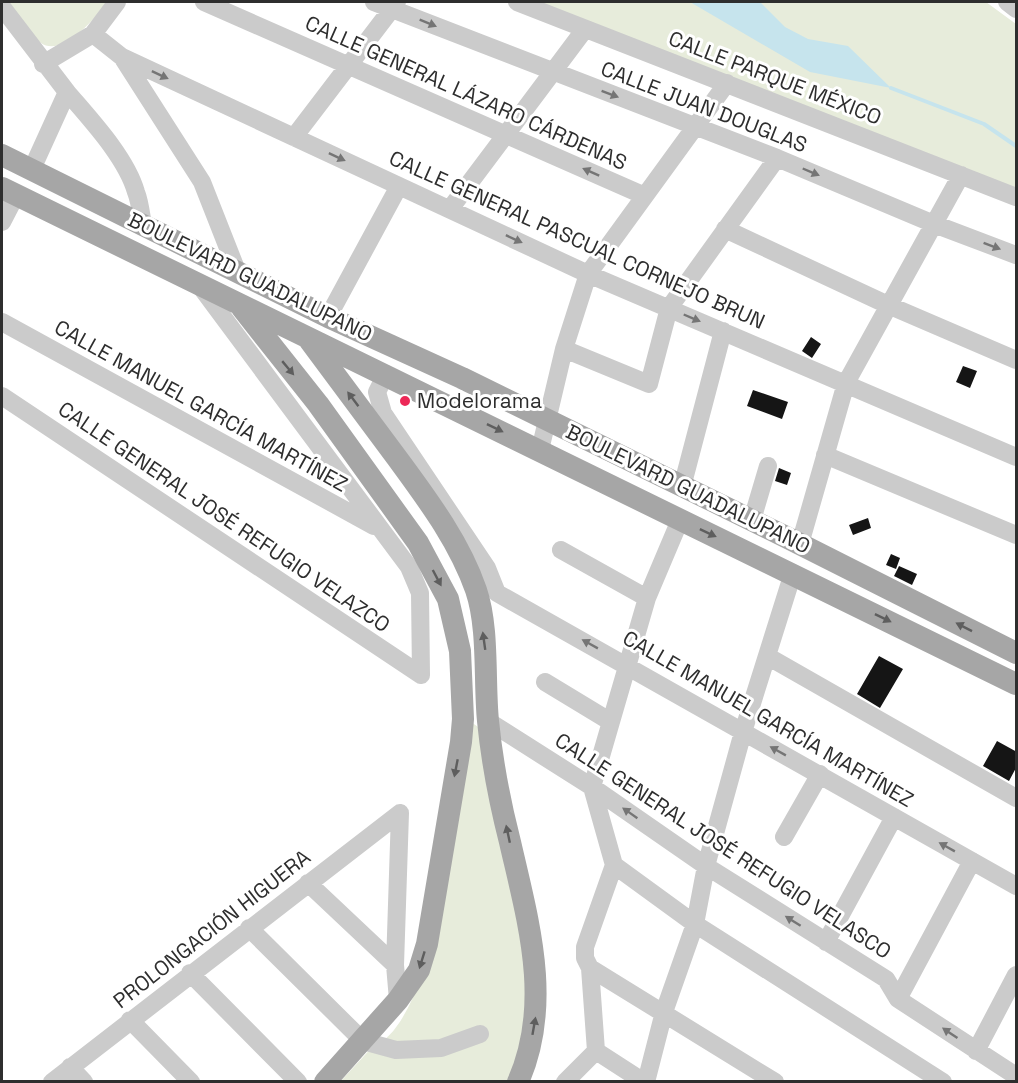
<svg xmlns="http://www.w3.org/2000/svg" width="1018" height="1083" viewBox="0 0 1018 1083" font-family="'Space Grotesk',sans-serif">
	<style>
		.green { fill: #e7ecdb }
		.water { fill: #c6e4ed }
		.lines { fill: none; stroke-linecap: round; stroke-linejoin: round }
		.stream { stroke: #c6e4ed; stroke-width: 4 }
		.building { fill: #151515 }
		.minor { stroke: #cbcbcb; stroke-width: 18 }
		.major { stroke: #a6a6a6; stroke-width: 22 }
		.oneway { fill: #757575 }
		.oneway2 { fill: #5e5e5e }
		.poi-dot { fill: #ec2857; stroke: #fff; stroke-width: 2 }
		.labels { text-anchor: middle; stroke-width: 6; stroke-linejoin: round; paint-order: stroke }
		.street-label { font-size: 21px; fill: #2e2e2e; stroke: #fff }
		.poi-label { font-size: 21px; fill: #2e2e2e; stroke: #fff; text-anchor: start }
	</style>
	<rect width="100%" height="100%" fill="#fff"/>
	<path class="green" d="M9,2H108C96,17 62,58 41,43C28,34 18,14 9,2Z
		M537,2H986L1016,24V190Z
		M471,722L481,729L531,983L522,1053L510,1081L340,1082L375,1044C402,1039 428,964 434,939C451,868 459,794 471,722Z"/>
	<path class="water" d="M690,2H760L785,27L808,39L848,46L891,88L810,72Z"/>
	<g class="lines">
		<path class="stream" d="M891,88L984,124L1016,146"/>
	</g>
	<path class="building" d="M811,337L821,344L812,358L802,351Z
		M963,366L977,371L970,388L956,382Z
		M753,390L788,402L782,419L747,406Z
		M779,468L791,473L787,485L775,481Z
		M868,518L871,528L853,535L849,525Z
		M891,554L900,558L896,569L886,565Z
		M899,566L917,574L912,585L894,576Z
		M879,656L903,669L880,708L857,694Z
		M997,741L1017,752V766L1009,781L983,766Z"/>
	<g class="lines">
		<path class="minor" d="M204,2L645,196
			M374,2L777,158L934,224L1016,255
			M517,2L1016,197
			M1007,2L1016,9
			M2,7L67,92L32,169
			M93,34L122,57L588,274L1016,457
			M122,57L202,182L237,271
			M43,64L93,34L117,2
			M67,92C90,119 126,157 136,192C140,202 141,214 143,225
			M294,137L397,2
			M450,209L585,29
			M2,222L16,195
			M725,229L888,305L1016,360
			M200,286L409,567L420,593L421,675
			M328,317L399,186
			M2,322L374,526
			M564,349L649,384L669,308L777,158
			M386,374L377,392L383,413L487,568L497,593L1016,886
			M2,396L421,675
			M540,450L564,349L588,274L727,83
			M825,455L1016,535
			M682,487L723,331
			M752,520L768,466
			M800,544L846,383L961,175
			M561,550L647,598
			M767,656L1016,798
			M545,682L611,722
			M488,721L592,787L706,866L886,979L898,999L1016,1076
			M784,837L820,774
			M614,865L695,924L943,1082
			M308,883L395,965
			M249,928L363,1041L396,1050L441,1048L480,1034
			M826,942L894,817
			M590,968L775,1082
			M190,973L298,1082
			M898,999L972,861
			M398,1000L395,965L400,813
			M130,1020L191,1082
			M596,1051L644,1082
			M976,1051L1016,975
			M70,1067L84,1082
			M52,1082L400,813
			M565,1082L596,1051L590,968L585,958V947L614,865L592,787L647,598L680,520
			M646,1082L664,1012L695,924L706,866L743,732L793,573"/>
		<path class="major" d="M2,155L328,317L462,378L784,536L1016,653
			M2,188L1016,684
			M242,308L318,404L418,543L448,599L460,651L463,719L461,742L427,944L419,970L398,1000L325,1082
			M310,341C339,380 368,419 397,458C427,499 459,541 476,590C489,628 484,681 488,721C492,761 500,803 510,842C528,921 553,1003 518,1082"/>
	</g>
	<defs><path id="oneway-solid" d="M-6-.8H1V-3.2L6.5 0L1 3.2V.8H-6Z" transform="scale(1.5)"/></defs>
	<g class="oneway">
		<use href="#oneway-solid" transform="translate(428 23) rotate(22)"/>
		<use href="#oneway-solid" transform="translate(160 75) rotate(25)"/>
		<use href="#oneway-solid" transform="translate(610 94) rotate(21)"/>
		<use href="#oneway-solid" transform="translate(337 157) rotate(25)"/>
		<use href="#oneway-solid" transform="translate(591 172) rotate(-156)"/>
		<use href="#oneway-solid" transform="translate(811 172) rotate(23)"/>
		<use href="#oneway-solid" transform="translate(514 239) rotate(25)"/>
		<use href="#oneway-solid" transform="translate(992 246) rotate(21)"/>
		<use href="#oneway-solid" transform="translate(692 318) rotate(23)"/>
		<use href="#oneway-solid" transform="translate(590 644) rotate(-151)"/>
		<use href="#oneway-solid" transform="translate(778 751) rotate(-151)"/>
		<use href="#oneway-solid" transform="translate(630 813) rotate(-145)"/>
		<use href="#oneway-solid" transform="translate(947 847) rotate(-151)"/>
		<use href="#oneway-solid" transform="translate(793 921) rotate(-148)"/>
		<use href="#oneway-solid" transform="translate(950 1033) rotate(-146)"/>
	</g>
	<g class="oneway2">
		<use href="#oneway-solid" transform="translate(288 368) rotate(50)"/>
		<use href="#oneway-solid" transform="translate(353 399) rotate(-127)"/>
		<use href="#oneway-solid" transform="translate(495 428) rotate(26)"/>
		<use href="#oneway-solid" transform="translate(708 533) rotate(25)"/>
		<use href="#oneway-solid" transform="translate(437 578) rotate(62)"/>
		<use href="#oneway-solid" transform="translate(883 618) rotate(26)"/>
		<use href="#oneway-solid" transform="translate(964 627) rotate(-153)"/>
		<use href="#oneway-solid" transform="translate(484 641) rotate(-98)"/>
		<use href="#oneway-solid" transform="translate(456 768) rotate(101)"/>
		<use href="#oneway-solid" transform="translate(508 834) rotate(-102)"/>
		<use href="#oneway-solid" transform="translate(422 960) rotate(107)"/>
		<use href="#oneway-solid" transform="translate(534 1026) rotate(-80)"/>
	</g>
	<circle class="poi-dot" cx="405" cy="401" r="6"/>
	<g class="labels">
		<g class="street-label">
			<text transform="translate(775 78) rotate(21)" y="7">CALLE PARQUE MÉXICO</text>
			<text transform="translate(466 93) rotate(24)" y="7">CALLE GENERAL LÁZARO CÁRDENAS</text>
			<text transform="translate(704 107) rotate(21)" y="7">CALLE JUAN DOUGLAS</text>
			<text transform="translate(577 240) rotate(24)" y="7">CALLE GENERAL PASCUAL CORNEJO BRUN</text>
			<text transform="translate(250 277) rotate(26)" y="7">BOULEVARD GUADALUPANO</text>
			<text transform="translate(201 406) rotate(29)" y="7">CALLE MANUEL GARCÍA MARTÍNEZ</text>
			<text transform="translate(688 489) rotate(26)" y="7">BOULEVARD GUADALUPANO</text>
			<text transform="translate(224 517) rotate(34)" y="7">CALLE GENERAL JOSÉ REFUGIO VELAZCO</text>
			<text transform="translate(768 719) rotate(30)" y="7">CALLE MANUEL GARCÍA MARTÍNEZ</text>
			<text transform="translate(723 846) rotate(33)" y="7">CALLE GENERAL JOSÉ REFUGIO VELASCO</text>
			<text transform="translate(212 929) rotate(-38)" y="7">PROLONGACIÓN HIGUERA</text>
		</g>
		<g class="poi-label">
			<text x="417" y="408">Modelorama</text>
		</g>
	</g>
	<rect width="1018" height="1083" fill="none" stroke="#2e2e2e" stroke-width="6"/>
</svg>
